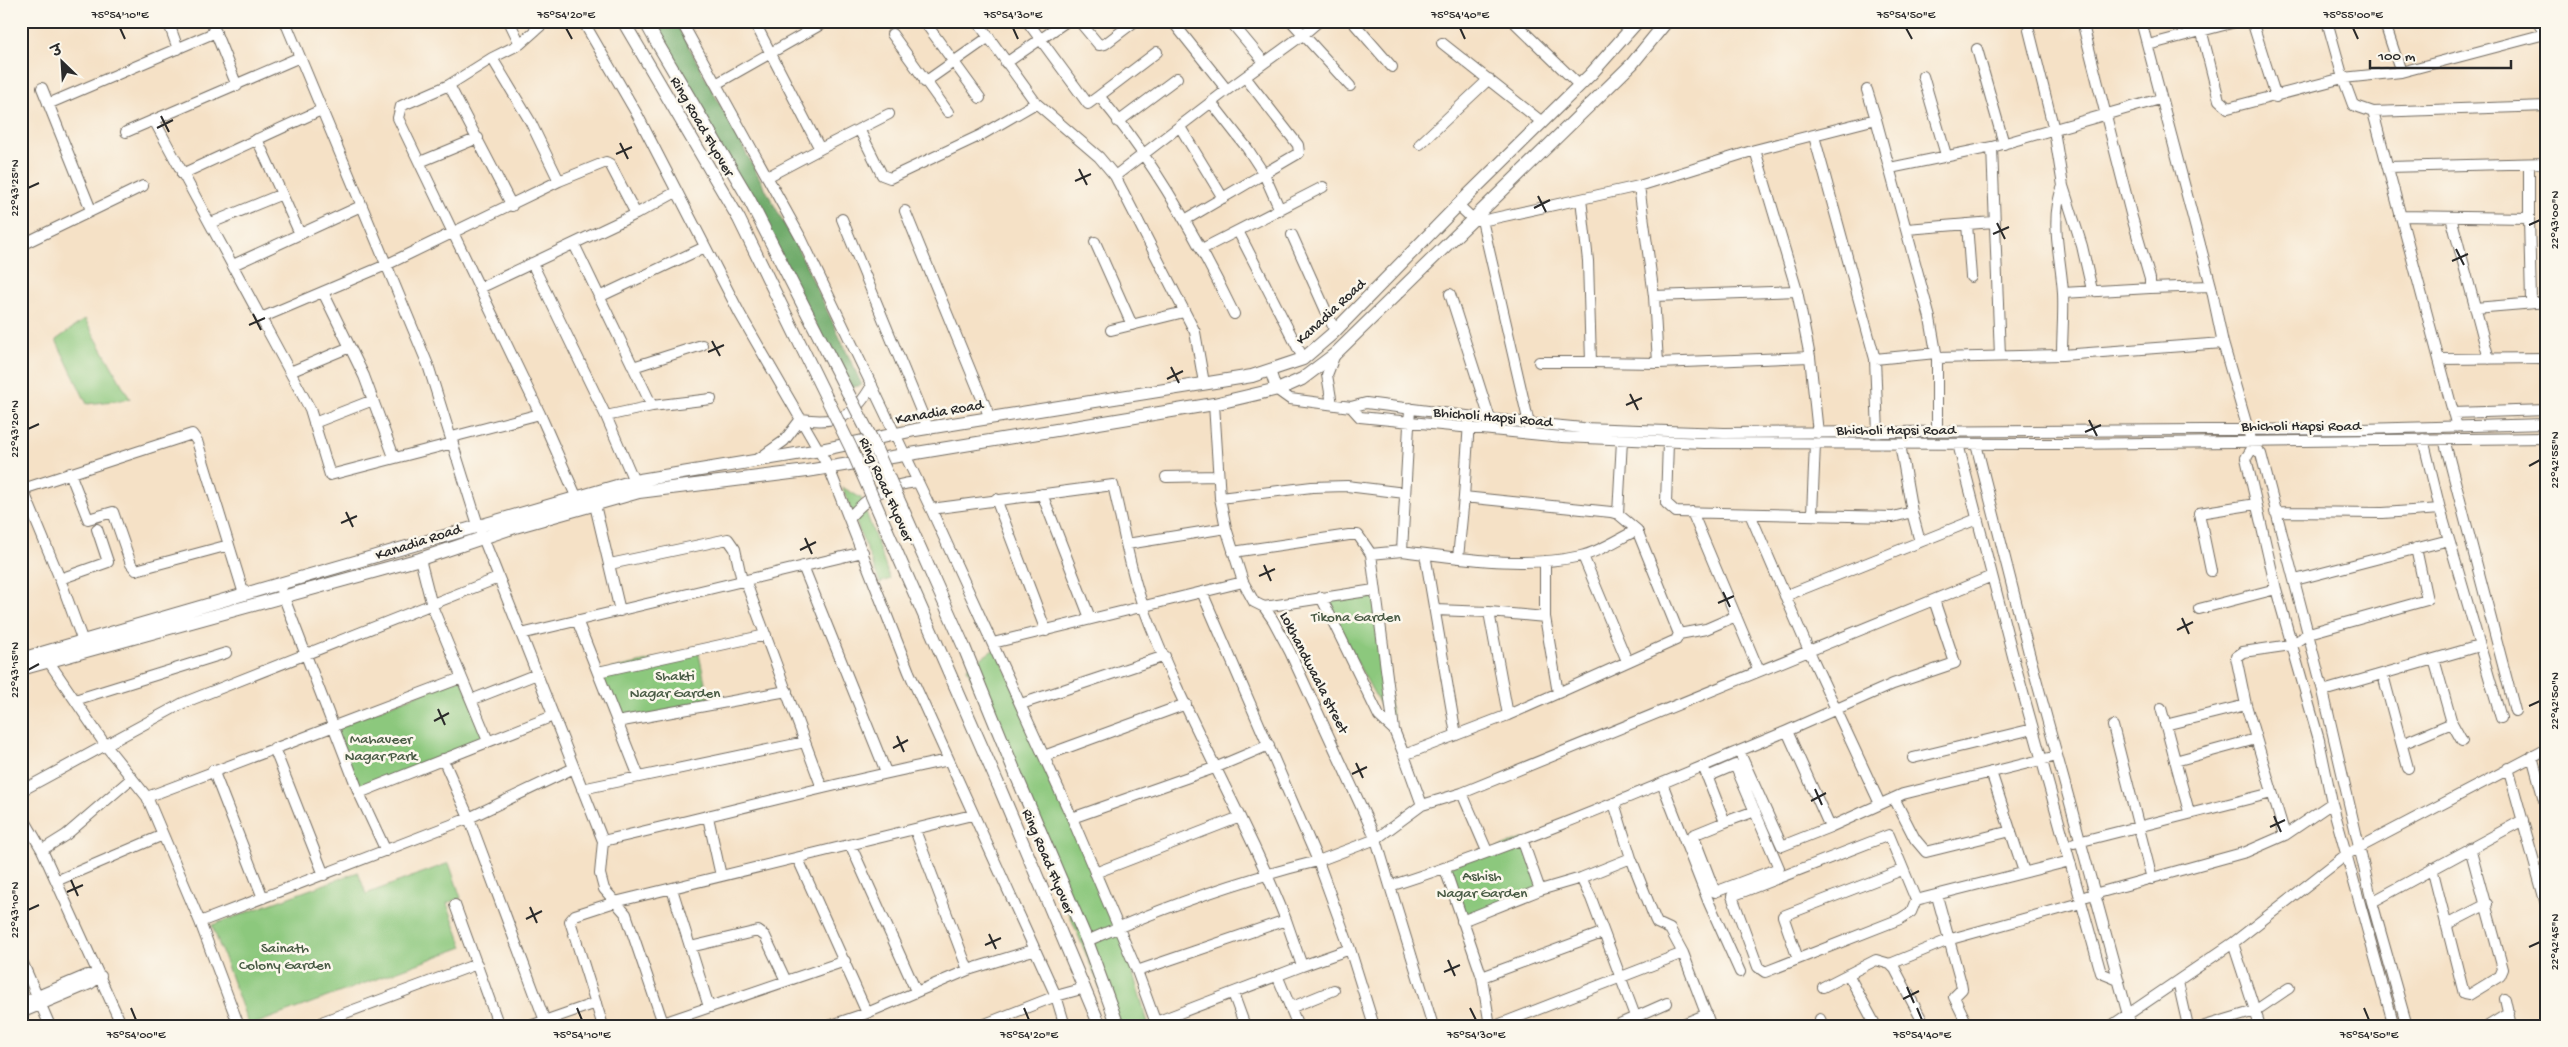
<svg xmlns="http://www.w3.org/2000/svg" width="2568" height="1047" viewBox="0 0 2568 1047" font-family="'Gochi Hand','Playpen Sans Deva',sans-serif">
	<style>
		.green { fill: #8cc87d; stroke: #5c7a54 }
		.forest { fill: #71ac6c; stroke: #4e6c4c }
		.lines { fill: none; stroke-linecap: round; stroke-linejoin: round }
		.minor-casing { stroke: #726b61; stroke-width: 12 }
		.major-casing { stroke: #726b61; stroke-width: 14 }
		.minor { stroke: #fff; stroke-width: 10 }
		.major { stroke: #fff; stroke-width: 12 }
		.major-bridge-casing { stroke: #726b61; stroke-width: 14; stroke-linecap: butt }
		.major-bridge { stroke: #fff; stroke-width: 12 }
		.ticks { fill: none; stroke: #2b2b2b; stroke-width: 2 }
		.labels { text-anchor: middle; stroke-width: 5; stroke-linejoin: round; paint-order: stroke }
		.street-label { font-size: 15px; fill: #2b2b2b; stroke: #fbf7ec }
		.park-label { font-size: 15px; fill: #485a44; stroke: #fbf7ec }
		.neatline { fill: none; stroke: #2b2b2b; stroke-width: 2 }
		.ticks-label { font-size: 12px; text-anchor: middle; fill: #2b2b2b }
	</style>
	<rect width="100%" height="100%" fill="#fbf7ec"/>
	<filter id="ink" filterUnits="userSpaceOnUse"><feTurbulence type="fractalNoise" baseFrequency=".02" numOctaves="2"/><feDisplacementMap in="SourceGraphic" scale="10" xChannelSelector="R" yChannelSelector="G"/><feConvolveMatrix kernelMatrix="1 2 1 2 8 2 1 2 1" color-interpolation-filters="sRGB"/></filter>
	<filter id="wash" filterUnits="userSpaceOnUse"><feTurbulence type="fractalNoise" baseFrequency=".0096" numOctaves="4" result="noise"/><feDisplacementMap in="SourceGraphic" scale="20" xChannelSelector="R" yChannelSelector="G"/><feGaussianBlur stdDeviation="1.12" result="paint"/><feColorMatrix in="noise" values="0 0 0 0 0 0 0 0 0 0 0 0 0 0 0 0 0 1.4 0 .05"/><feComposite in="paint" operator="in"/></filter>
	<g filter="url(#wash)">
		<rect width="100%" height="100%" fill="#f5e1c6"/>
		<path class="green" d="M85,319L130,399L87,404L56,340Z
			M842,487L861,498L890,579L880,583Z
			M1374,590L1394,730L1323,600Z
			M996,648L1112,905L1149,1026H1116L967,668Z
			M698,650L710,705L617,722L598,672Z
			M461,678L488,741L359,793L334,727Z
			M1522,839L1540,890L1462,921L1448,867Z
			M449,863L461,898L447,903L463,947L249,1026L212,925L358,872L366,894Z"/>
		<path class="forest" d="M651,21H675L802,257L862,385L850,388Z"/>
	</g>
	<g filter="url(#ink)">
		<g class="lines">
			<defs>
				<path id="minor" d="M168,21L178,49
					M211,21L237,86
					M285,21L428,365L478,525L603,841L600,874L604,889L626,914L663,1023L661,1026
					M509,21L520,44
					M546,21L520,44L492,58L530,121L559,181
					M583,21L638,116L740,314L829,468L909,672L1056,996L1065,1026
					M681,21L802,240L931,509L1072,818L1137,971L1157,1026
					M754,21L820,149L767,177
					M924,21L980,98
					M977,21L1036,103L1099,157L1115,176L1195,332L1204,383
					M1027,21L1088,104L1099,96
					M1079,21L1099,45L1105,44L1134,22
					M1230,21L1264,62
					M1291,21L1350,86
					M1352,21L1392,67
					M1513,21L1579,85
					M2082,21L2131,214L2150,279V288L2211,286
					M2141,21L2211,286L2223,343L2253,447L2261,454L2323,691L2372,902L2407,1026
					M2199,21L2219,100L2228,108L2343,78L2401,72L2545,34
					M2252,21L2276,97
					M2327,21L2343,78L2353,105L2373,112L2457,427
					M2384,21L2401,72
					M2537,21L2547,37
					M1173,22L1227,90L1304,34L1319,21
					M2385,26L2403,21
					M2029,30L2054,130L2063,186L2082,246L2092,290
					M892,34L948,112
					M1442,43L1542,122
					M2148,45L2239,21
					M1977,49L2004,144
					M1157,52L1099,96C1154,161 1197,237 1234,314
					M1006,63L1067,21
					M1923,76L1946,155
					M925,82L989,37
					M716,84L827,21
					M449,85L492,58
					M42,88L91,210
					M1867,90L1876,119
					M1211,102L1247,148L1264,174L1280,210
					M48,104L216,32
					M2373,112L2547,106
					M154,120L310,409L330,475L453,443
					M1118,122L1177,78
					M1180,127L1223,198
					M859,129L882,175L890,178L981,135L1036,103
					M126,132L300,57
					M1814,136L1875,359L1878,433
					M257,139L300,234
					M1420,144L1489,79
					M1992,147L2000,356
					M820,149L889,114
					M420,162L478,138
					M2388,167L2547,163
					M1890,168L1992,147L2160,99
					M182,174L321,110
					M1115,176L1227,90
					M1639,186L1654,296
					M1581,199L1639,186L1755,150
					M1458,205L1474,220H1486L1581,199L1588,261L1591,362L1658,363L1654,296L1797,291L1755,150L1876,119L1930,318L1937,358V432
					M512,206L449,85L401,106L398,118L540,414L576,496
					M905,211L990,418
					M2400,216L2529,218V164
					M2451,217L2489,359
					M2529,218L2531,302
					M842,219L928,428
					M1185,220L1299,153L1298,145L1245,77
					M1482,220L1530,428
					M211,223L282,194
					M1967,224L1971,277
					M1907,229L1993,222
					M1238,231L1303,358
					M1292,235L1335,331
					M1095,242L1132,325
					M574,244L652,406
					M21,245L143,186
					M1202,249L1323,187
					M532,263L606,416L634,481
					M233,265L361,206
					M480,288L636,214L676,192
					M1797,291L1810,357
					M323,292L364,376L394,457
					M2063,293L2150,288
					M1450,294L1490,419
					M599,297L705,247
					M2475,308L2547,302
					M261,318L386,265L559,181L606,162L610,164L636,214
					M1111,330L1184,312
					M2062,355L2223,343
					M1937,358L2062,355C2062,334 2064,313 2063,293C2061,257 2049,220 2063,186
					M1875,359L1936,353
					M2439,359L2547,358
					M1539,362H1591
					M1658,363L1810,357L1818,433
					M633,367L702,345
					M1270,370L1276,389L1290,399L1351,407L1360,417L1562,437L1704,443L2066,444L2547,438
					M290,372L350,347
					M1214,404L1220,498L1226,528L1243,582L1254,602L1264,607L1273,620L1290,652L1376,839L1390,886C1509,848 1625,799 1739,751
					M1332,404L1327,375L1335,354
					M1351,407L1366,403L1490,419L1583,428L1724,433L2361,429L2547,424
					M1410,408L1402,551L1371,554L1394,730L1404,755L1508,715L1558,693L1545,617V561
					M2453,413L2547,410
					M606,416L652,406L711,399
					M314,423L373,400
					M452,437L540,414
					M2423,439L2440,509L2501,718
					M2444,439L2515,711
					M1668,442L1666,503L1676,512L1893,517L1912,512L1900,444
					M1958,444L2015,664L2101,973L2118,980
					M1976,444L2029,653L2131,1026
					M2253,447L2246,458L2276,589L2319,740L2332,803L2394,1026
					M757,460L784,441L801,419C837,424 854,418 872,385
					M70,473L88,519L113,512L131,564L136,570L229,545
					M1166,477L1218,476
					M21,485L60,579L85,647
					M23,489L192,434L197,441L244,594
					M1042,494L1090,618
					M1220,498L1312,487L1347,486L1405,493
					M996,499L1046,631
					M595,505L620,611
					M931,509L1113,485C1123,525 1129,568 1143,606C1183,714 1244,814 1286,920
					M1692,512L1759,671
					M1912,512L1920,542
					M2275,512L2383,513L2440,509
					M1618,514L1622,440
					M1750,514L1809,651L1880,804
					M1812,514L1815,444
					M849,518C869,495 887,485 917,482
					M1127,544L1226,528
					M1402,551C1460,558 1523,569 1581,556C1600,552 1620,538 1637,530L1618,514L1611,512L1464,497L1469,422
					M1233,552L1349,535H1358L1371,554
					M1425,554L1456,735
					M1583,556L1627,661
					M1458,558L1464,497
					M420,559L432,606L488,741
					M610,564L728,539L735,549L742,581
					M803,566L886,772
					M2211,571L2199,513L2256,504
					M60,579L108,562L97,529
					M745,580L822,788
					M2295,580L2449,540
					M281,590L359,793L386,851
					M1202,592L1243,582
					M1785,596L1977,519
					M1321,597L1379,716L1394,730
					M1264,607L1374,590
					M2199,609L2276,589
					M1435,610L1489,612
					M577,620L639,777
					M521,634L863,552
					M1679,634L1706,629L1736,616
					M993,643L1202,592L1318,861C1240,880 1161,908 1087,941
					M45,656L106,746L147,797L200,922L239,1026
					M2434,659L2452,723L2462,741
					M598,672L766,635
					M2383,675L2408,768
					M2323,691L2479,646
					M1558,693L1676,640L1679,634L1637,530
					M75,700L226,653
					M471,700L537,674
					M1021,704L1165,656
					M2161,708L2189,812
					M1508,715L1489,612L1545,617
					M617,722L787,691
					M2165,725L2246,705
					M2113,726L2152,879
					M1787,731L1893,684L1955,663L1934,600
					M2402,744L2452,723
					M274,748L324,875
					M1044,756L1186,704
					M2532,756L2547,811
					M1913,758L2033,729
					M443,759L469,818L545,1021
					M2175,761L2256,739
					M1703,766L1725,822L1693,835L1715,892L1779,868L1735,765L1707,777
					M2508,768L2547,908
					M213,770L263,898
					M1991,772L2024,872
					M1662,783L1709,903L1740,972
					M582,789L805,742
					M21,791L183,703L498,578
					M359,793L553,716
					M1462,793L1487,851
					M147,797L461,678
					M1894,798L1915,839L1926,852L2011,831
					M1422,805L1462,793L1992,576
					M21,814L42,850L122,1026
					M708,817L721,876
					M1072,818L1217,767L1269,745
					M1725,822L1755,811
					M1830,827L1782,846L1739,751L1787,731L1830,827L1903,794L2057,756
					M915,830L968,970
					M2285,835L2246,705L2236,657L2243,652L2291,645L2309,633L2427,600L2416,548
					M1522,839L1540,890
					M603,841C718,815 832,783 949,760
					M2074,843L2272,793
					M851,846L916,991
					M42,850L66,835L132,778
					M798,859L867,1013
					M2432,868L2464,994L2469,995L2500,976L2503,969L2470,848
					M1445,869L1482,977L1490,1026
					M1095,873L1240,817
					M1581,878L1591,898L1635,1016
					M56,881L163,835
					M1390,886L1433,1026
					M672,889L709,1007
					M1937,896L1961,983L1962,989L1954,997L1968,1026
					M2087,896L2246,852L2285,835L2332,803
					M1916,900L1911,912L1900,919L1765,972L1758,967L1732,896L1889,835L1916,900L2070,861
					M2372,902L2523,820
					M455,905L499,1026
					M1462,921L1540,890L1581,878L1631,858L1614,803
					M200,922L469,818L574,768
					M2446,925L2487,904
					M2233,943L2260,1026
					M690,947L758,931L765,936L786,981
					M1350,949L1374,1026
					M1683,953L1710,1024
					M21,959L50,1026
					M1798,959L1783,916L1902,870
					M1890,964L1951,939L2081,903
					M1137,971L1286,920L1302,966L1350,949L1318,861L1376,839L1422,805L1404,755
					M1848,974L1876,1026
					M1277,975L1298,1026
					M1482,977L1602,933
					M2178,982L2188,1026
					M1823,987L1876,960L1890,964L1895,969L1925,1026
					M1233,993L1245,1026
					M2505,999L2511,1026
					M21,1003L87,975L101,976
					M1290,1008L1334,990
					M21,1013L90,984L101,976
					M1820,1019L1823,1026
					M1156,1022L1302,966
					M663,1023L845,961
					M319,1026L324,1021L477,964
					M530,1026L596,1003
					M603,1026L570,921L575,915L615,902L972,815
					M829,1026L867,1013L968,970L1033,950
					M980,1026L1056,996L1085,988
					M1495,1026L1683,953L1670,929L1657,923L1655,919L1631,858
					M1615,1026L1667,1003
					M1678,1026L1707,1014
					M2111,1026L2233,943L2347,854L2547,749
					M2205,1026L2255,1011L2289,988
					M2488,1026L2509,1013"/>
				<path id="major" d="M623,21L640,50
					M645,21L656,41
					M21,659L634,481L820,450L915,430L1252,376L1303,359L1332,334L1458,205L1591,74L1638,21
					M21,669L420,559L515,527L639,492L807,471L1214,404L1282,388L1302,379L1335,354L1632,64L1667,21
					M1017,777L1087,941L1118,1026
					M998,784L1100,1026"/>
			</defs>
			<use href="#minor" class="minor-casing"/>
			<use href="#major" class="major-casing"/>
			<use href="#minor" class="minor"/>
			<use href="#major" class="major"/>
			<defs>
				<path id="major-bridge" d="M656,41L749,199L871,438L964,647L1017,777
					M640,50L739,219L851,448L998,784"/>
			</defs>
			<use href="#major-bridge" class="major-bridge-casing"/>
			<use href="#major-bridge" class="major-bridge"/>
		</g>
	</g>
	<path class="ticks" d="M120,28L125,39M566,28L572,39M1013,28L1018,39M1460,28L1465,39M1906,28L1912,39M2353,28L2358,39M161,116L169,132M157,128L173,120M620,143L628,159M616,154L632,147M1079,169L1087,185M1075,181L1091,174M28,188L39,183M1538,196L1546,212M1534,208L1550,200M1997,223L2005,239M2529,225L2540,220M1993,234L2009,227M2456,249L2464,265M2452,261L2468,254M253,314L261,330M249,325L265,318M712,341L720,356M708,352L724,345M1171,367L1179,383M1167,379L1183,371M1630,394L1638,410M1626,405L1642,398M2089,420L2097,436M28,429L39,424M2085,432L2101,425M2529,466L2540,460M346,512L353,527M341,523L357,516M805,538L812,554M800,550L816,542M1264,565L1271,581M1259,576L1275,569M1723,592L1730,607M1718,603L1734,596M2182,618L2189,634M2177,630L2193,622M28,670L39,664M2529,706L2540,701M438,709L445,725M434,721L449,713M897,736L904,752M893,748L908,740M1356,763L1363,778M1352,774L1367,767M1815,789L1822,805M1811,801L1826,793M2274,816L2281,832M2270,827L2285,820M71,880L78,896M67,892L83,885M530,907L537,923M28,910L39,905M526,919L542,911M989,934L996,949M985,945L1001,938M2529,947L2540,942M1448,960L1455,976M1444,972L1460,965M1907,987L1914,1003M1903,999L1919,991M131,1008L136,1020M577,1008L582,1020M1024,1008L1029,1020M1470,1008L1476,1020M1917,1008L1922,1020M2364,1008L2369,1020"/>
	<g class="labels">
		<g class="street-label">
			<text transform="translate(703 126) rotate(60)" y="5">Ring Road Flyover</text>
			<text transform="translate(1330 311) rotate(-43)" y="5">Kanadia Road</text>
			<text transform="translate(939 411) rotate(-10)" y="5">Kanadia Road</text>
			<text transform="translate(1493 416) rotate(5)" y="5">Bhicholi Hapsi Road</text>
			<text x="2301" y="430">Bhicholi Hapsi Road</text>
			<text x="1896" y="434">Bhicholi Hapsi Road</text>
			<text transform="translate(887 489) rotate(66)" y="5">Ring Road Flyover</text>
			<text transform="translate(418 541) rotate(-18)" y="5">Kanadia Road</text>
			<text transform="translate(1315 672) rotate(63)" y="5">Lokhandwaala street</text>
			<text transform="translate(1049 861) rotate(67)" y="5">Ring Road Flyover</text>
		</g>
		<g class="park-label">
			<text x="1356" y="621">Tikona Garden</text>
			<text x="675" y="680">Shakti<tspan x="675" dy="17">Nagar Garden</tspan></text>
			<text x="381" y="743">Mahaveer<tspan x="381" dy="17">Nagar Park</tspan></text>
			<text x="1482" y="880">Ashish<tspan x="1482" dy="17">Nagar Garden</tspan></text>
			<text x="285" y="952">Sainath<tspan x="285" dy="17">Colony Garden</tspan></text>
		</g>
	</g>
	<rect width="2568" height="1047" fill="none" stroke="#fbf7ec" stroke-width="55"/>
	<g transform="translate(62 62) rotate(335)" stroke="#fbf7ec" stroke-width="4" paint-order="stroke">
	<path d="M0-4L9 19L0 12L-9 19Z" fill="#2b2b2b"/>
	<text y="-8" font-size="14" font-weight="bold" text-anchor="middle" fill="#2b2b2b">उ</text>
	</g>
	<path d="M2370 60v8h141v-8" fill="none" stroke="#2b2b2b" stroke-width="2.5"/>
	<text x="2378" y="60" font-size="15" fill="#2b2b2b" stroke="#fbf7ec" stroke-width="4" paint-order="stroke">100 m</text>
	<rect x="28" y="28" width="2512" height="992" class="neatline"/>
	<g class="ticks-label">
		<text x="120" y="18">75°54'10"E</text>
		<text x="566" y="18">75°54'20"E</text>
		<text x="1013" y="18">75°54'30"E</text>
		<text x="1460" y="18">75°54'40"E</text>
		<text x="1906" y="18">75°54'50"E</text>
		<text x="2353" y="18">75°55'00"E</text>
		<text transform="translate(14 188) rotate(-90)" y="4">22°43'25"N</text>
		<text transform="translate(2554 220) rotate(-90)" y="4">22°43'00"N</text>
		<text transform="translate(14 429) rotate(-90)" y="4">22°43'20"N</text>
		<text transform="translate(2554 460) rotate(-90)" y="4">22°42'55"N</text>
		<text transform="translate(14 670) rotate(-90)" y="4">22°43'15"N</text>
		<text transform="translate(2554 701) rotate(-90)" y="4">22°42'50"N</text>
		<text transform="translate(14 910) rotate(-90)" y="4">22°43'10"N</text>
		<text transform="translate(2554 942) rotate(-90)" y="4">22°42'45"N</text>
		<text x="136" y="1038">75°54'00"E</text>
		<text x="582" y="1038">75°54'10"E</text>
		<text x="1029" y="1038">75°54'20"E</text>
		<text x="1476" y="1038">75°54'30"E</text>
		<text x="1922" y="1038">75°54'40"E</text>
		<text x="2369" y="1038">75°54'50"E</text>
	</g>
</svg>
